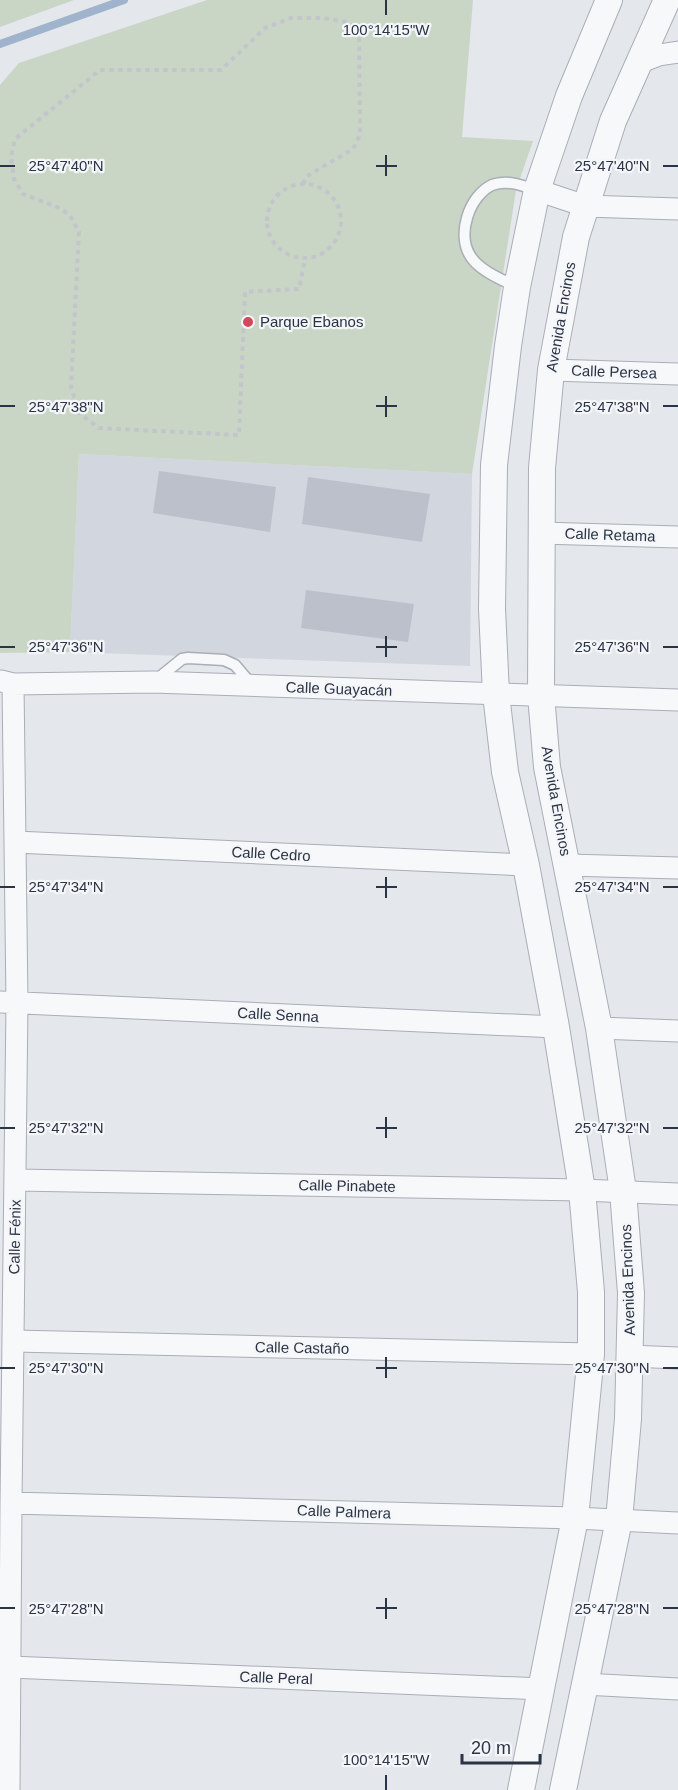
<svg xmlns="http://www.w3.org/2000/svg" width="678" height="1790" viewBox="0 0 678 1790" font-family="Helvetica,sans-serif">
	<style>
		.built { fill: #d2d6de }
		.green { fill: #c9d6c5 }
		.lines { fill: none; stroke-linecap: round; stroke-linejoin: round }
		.stream { stroke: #9fb4cc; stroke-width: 8 }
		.building { fill: #bbc0ca }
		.service-casing { stroke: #a9aeb7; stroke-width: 13 }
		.minor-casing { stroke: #a9aeb7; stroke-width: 23 }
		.tertiary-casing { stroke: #a9aeb7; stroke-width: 28 }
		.path { stroke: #c2c5cb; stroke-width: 4; stroke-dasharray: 4.5 4.5; stroke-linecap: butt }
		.service { stroke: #f7f8fa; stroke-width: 10 }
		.minor { stroke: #f7f8fa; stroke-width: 21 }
		.tertiary { stroke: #f7f8fa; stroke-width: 26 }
		.ticks { fill: none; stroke: #2b3445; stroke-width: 2 }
		.poi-dot { fill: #d1495b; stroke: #f4f6f9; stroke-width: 2 }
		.labels { text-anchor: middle; stroke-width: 4.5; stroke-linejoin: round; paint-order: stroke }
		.street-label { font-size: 15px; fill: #2b3445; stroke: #f4f6f9 }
		.poi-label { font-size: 15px; fill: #2b3445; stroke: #f4f6f9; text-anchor: start }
		.ticks-label { font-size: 15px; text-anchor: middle; fill: #2b3445; stroke: #f4f6f9; stroke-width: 4.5; stroke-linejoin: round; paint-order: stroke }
	</style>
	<rect width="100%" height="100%" fill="#e4e7ec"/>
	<path class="built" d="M79,454L472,474L470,666L70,652Z"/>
	<path class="green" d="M0,0H74L0,27Z
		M207,0H473L462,137L533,141L516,190L472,474L79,454L70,652L0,653V85L19,63Z"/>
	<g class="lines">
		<path class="stream" d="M0,44L124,0"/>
	</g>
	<path class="building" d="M159,471L276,487L270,532L153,513Z
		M308,477L430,494L422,542L302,524Z
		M306,590L414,604L408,642L301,628Z"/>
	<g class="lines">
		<defs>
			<path id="service" d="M517,287C503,280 480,271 471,257C456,235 469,196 492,185C507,179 523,186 537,190
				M156,680L182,659L188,658L224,660L235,665L252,685"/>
			<path id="minor" d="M638,63L659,55L678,52
				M537,190L585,206L678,209
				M551,370L678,374
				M541,533L678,537
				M1,681L13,684L153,682L678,700
				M15,842L526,865
				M567,865L678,868
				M0,1002L556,1027
				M599,1028L678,1031
				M16,1180L582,1190L678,1194
				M14,1341L591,1354
				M630,1356L678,1358
				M11,1503L575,1518L678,1523
				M10,1667L542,1689
				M584,1684L678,1689
				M9,1790L11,1503L17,1003L13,684"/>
			<path id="tertiary" d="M521,1790L575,1518L591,1354V1292L582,1190L556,1027L526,865L505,772L496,694L492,609L494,465L508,346L517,287L537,190L569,96L609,0
				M563,1790L619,1520L628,1419L631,1293L623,1191L599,1028L547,767L541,695L542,468L551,370L576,237L613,121L667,0"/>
		</defs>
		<use href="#service" class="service-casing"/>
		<use href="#minor" class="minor-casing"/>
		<use href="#tertiary" class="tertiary-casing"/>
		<path class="path" d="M303,184L307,176L353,149L360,135L359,29L343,21L322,18H291L265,28L221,70H100L15,139L11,157L14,179L23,194L57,207L70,215L79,232L71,387L79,413L99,428L239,435L245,292L299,289L305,259
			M267 221a37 37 0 1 1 74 0a37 37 0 1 1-74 0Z"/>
		<use href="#service" class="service"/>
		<use href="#minor" class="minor"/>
		<use href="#tertiary" class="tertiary"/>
	</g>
	<path class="ticks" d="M386,0V15M386,155V176M0,166H15M376,166H397M663,166H678M386,396V417M0,406H15M376,406H397M663,406H678M386,636V657M0,647H15M376,647H397M663,647H678M386,877V898M0,887H15M376,887H397M663,887H678M386,1117V1138M0,1128H15M376,1128H397M663,1128H678M386,1357V1378M0,1368H15M376,1368H397M663,1368H678M386,1598V1619M0,1608H15M376,1608H397M663,1608H678M386,1775V1790"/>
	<circle class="poi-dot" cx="248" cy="322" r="6"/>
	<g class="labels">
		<g class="street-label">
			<text transform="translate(561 317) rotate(-80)" y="5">Avenida Encinos</text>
			<text transform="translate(614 372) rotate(2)" y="5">Calle Persea</text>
			<text transform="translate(610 535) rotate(2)" y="5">Calle Retama</text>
			<text transform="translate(339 689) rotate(2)" y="5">Calle Guayacán</text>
			<text transform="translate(556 801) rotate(80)" y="5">Avenida Encinos</text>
			<text transform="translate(271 854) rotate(3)" y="5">Calle Cedro</text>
			<text transform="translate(278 1015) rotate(3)" y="5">Calle Senna</text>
			<text transform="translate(347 1186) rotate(1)" y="5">Calle Pinabete</text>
			<text transform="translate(15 1237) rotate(-89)" y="5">Calle Fénix</text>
			<text transform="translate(628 1280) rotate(-92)" y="5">Avenida Encinos</text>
			<text transform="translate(302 1348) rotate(1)" y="5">Calle Castaño</text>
			<text transform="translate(344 1512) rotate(2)" y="5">Calle Palmera</text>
			<text transform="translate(276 1678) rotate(2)" y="5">Calle Peral</text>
		</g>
		<g class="poi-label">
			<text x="260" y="327">Parque Ebanos</text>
		</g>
	</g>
	<g class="ticks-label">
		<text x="386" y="35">100°14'15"W</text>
		<text x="66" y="171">25°47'40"N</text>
		<text x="612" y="171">25°47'40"N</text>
		<text x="66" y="412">25°47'38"N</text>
		<text x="612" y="412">25°47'38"N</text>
		<text x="66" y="652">25°47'36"N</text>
		<text x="612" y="652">25°47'36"N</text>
		<text x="66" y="892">25°47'34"N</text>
		<text x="612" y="892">25°47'34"N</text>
		<text x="66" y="1133">25°47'32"N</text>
		<text x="612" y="1133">25°47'32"N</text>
		<text x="66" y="1373">25°47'30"N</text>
		<text x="612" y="1373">25°47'30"N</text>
		<text x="66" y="1614">25°47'28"N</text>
		<text x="612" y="1614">25°47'28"N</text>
		<text x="386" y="1765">100°14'15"W</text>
	</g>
	<path d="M462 1754v9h78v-9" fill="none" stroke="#2b3445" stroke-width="3"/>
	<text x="471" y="1754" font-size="18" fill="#2b3445" stroke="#f4f6f9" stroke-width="4.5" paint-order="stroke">20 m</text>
</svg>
